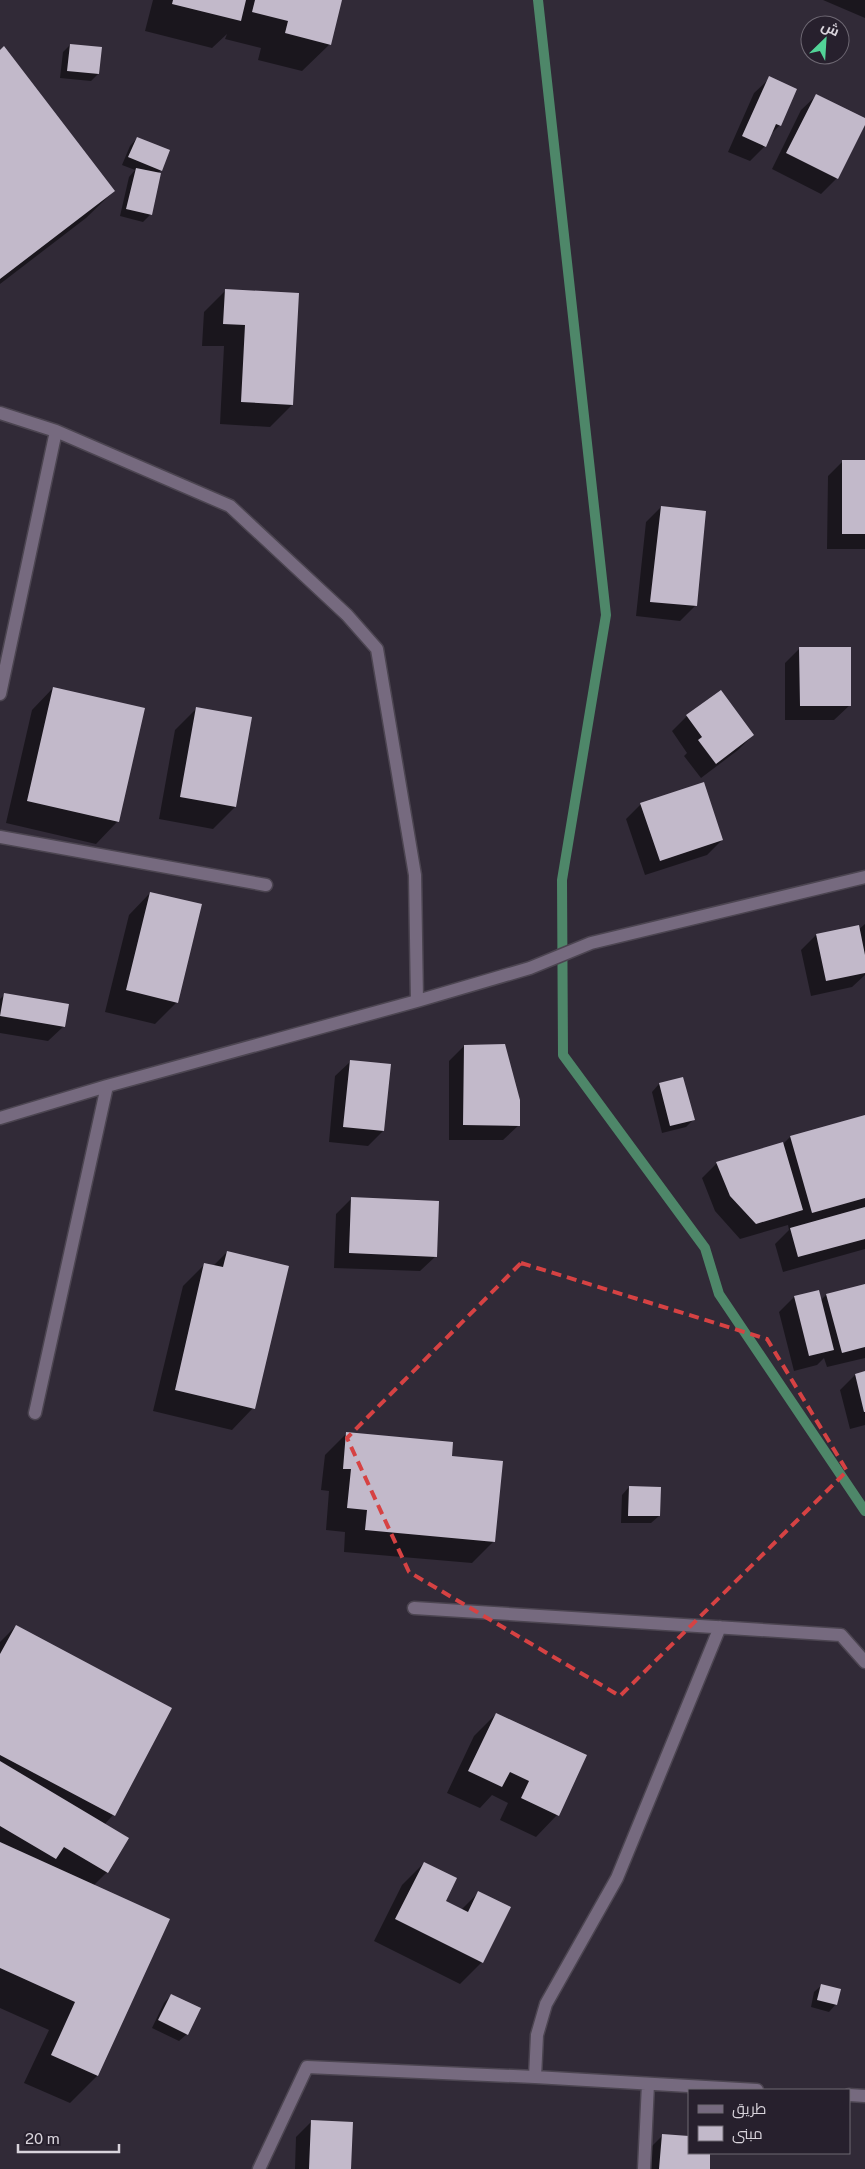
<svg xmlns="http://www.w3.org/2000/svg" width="865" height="2169" viewBox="0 0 865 2169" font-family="'Public Sans',Cairo,sans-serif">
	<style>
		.shadow { fill: #0007 }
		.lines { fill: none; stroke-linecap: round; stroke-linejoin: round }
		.stream { stroke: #4e8769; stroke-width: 10 }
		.building { fill: #c2b9ca }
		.minor-casing { stroke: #4c4551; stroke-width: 15 }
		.minor { stroke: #766a7f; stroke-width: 12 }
		.marked { fill: none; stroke: #d64243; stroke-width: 4; stroke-dasharray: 10 6; stroke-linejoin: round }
	</style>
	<rect width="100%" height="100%" fill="#312a37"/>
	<path class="shadow" d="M153,0H341L330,44L302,71L258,60L261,48L225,39L227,34L212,48L145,31Z
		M823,0H865V18Z
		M70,45L98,74L91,81L60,78L63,52Z
		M0,51L114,191L86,218L0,284Z
		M770,78L780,125L771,134L765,146L750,161L728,152L754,93Z
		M817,95L865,120L836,179L821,194L772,169L801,110Z
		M137,138L161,170L157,174L151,214L143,222L120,216L129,177L135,170L122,165L130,146Z
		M226,290L292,405L270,427L220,424L224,346H202L204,312Z
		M843,461H865V549H827L828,476Z
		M661,507L705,512L695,606L680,621L636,616L646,522Z
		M800,648L850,705L834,720H785V663Z
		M53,688L117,822L96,844L6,823L32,710Z
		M720,692L753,735L738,750L701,778L684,756L687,753L672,731L687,716Z
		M197,708L235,807L213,829L159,819L175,730Z
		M641,804L722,840L707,855L645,875L626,819Z
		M150,893L177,1002L155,1024L105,1012L129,915Z
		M865,924V977V975L852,987L811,996L801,950L816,935L858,930Z
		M5,994L64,1026L48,1041L0,1033V999Z
		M464,1046L519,1125L503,1140H449V1061Z
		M351,1061L383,1131L368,1146L329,1142L335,1076Z
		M682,1079L693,1120L686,1127L662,1133L652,1092L659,1084Z
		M865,1116V1249L783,1272L775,1244L789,1230L788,1225L740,1239L715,1211L702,1178L717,1163L782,1145L790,1137Z
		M351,1199L436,1256L420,1271L334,1268L336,1214Z
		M227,1252L253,1408L232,1430L153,1411L183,1286L205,1264L213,1266Z
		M865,1285V1358L827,1367L824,1358L817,1365L794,1371L779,1312L794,1297L821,1300L826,1295Z
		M865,1373V1425L850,1429L840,1390L855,1375Z
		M347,1433L450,1457L494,1541L472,1563L344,1552L345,1532L326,1530L329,1491L321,1490L325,1455Z
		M629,1487L659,1516L651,1523H621L622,1495Z
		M16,1626L113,1815L104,1825L107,1872L93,1886L97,2076L70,2103L24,2083L49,2030L0,2008V1642Z
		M496,1714L557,1815L536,1837L500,1820L508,1803L492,1795L480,1808L447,1793L474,1736Z
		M424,1863L444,1901L461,1910L479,1892L482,1962L460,1984L374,1941L402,1885Z
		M822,1985L836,2004L829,2012L811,2007L814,1992Z
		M171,1995L187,2034L179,2041L152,2028L164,2003Z
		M312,2121L350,2169H295L296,2137Z
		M662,2136L689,2153H709L708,2169H646L647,2151Z"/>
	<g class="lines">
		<path class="stream" d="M538,0L606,615L562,880L563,1055L705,1248L719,1294L865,1511"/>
	</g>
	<path class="building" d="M173,0H246L241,21L172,4Z
		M255,0H342L331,45L285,33L288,21L252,12Z
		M70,44L102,47L99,74L67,71Z
		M4,46L115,191L0,279V50Z
		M769,76L797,89L781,126L776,124L766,147L742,136Z
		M816,94L865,118V125L838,179L786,153Z
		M137,137L170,150L162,171L128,157Z
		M136,168L161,173L152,215L126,209Z
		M225,289L299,293L293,405L241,402L245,325L223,324Z
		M842,460H865V534H842Z
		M661,506L706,511L697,606L650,602Z
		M799,647H851V706H800Z
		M53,687L145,708L119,822L27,801Z
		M721,690L754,735L716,764L698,740L702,737L686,715Z
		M196,707L252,717L236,807L180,797Z
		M704,782L723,840L660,861L640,803Z
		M150,892L202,904L178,1003L126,990Z
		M859,925L865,955V973L826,981L816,934Z
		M4,993L69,1004L65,1027L0,1016Z
		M505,1044L520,1100V1126L463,1125L464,1045Z
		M350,1060L391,1064L384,1131L343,1127Z
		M683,1077L695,1120L670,1126L659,1083Z
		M865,1115V1198L812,1213L790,1136Z
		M783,1142L803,1210L756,1224L730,1196L716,1162Z
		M351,1197L439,1201L437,1257L349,1253Z
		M865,1207V1239L798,1257L790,1228Z
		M227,1251L289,1266L255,1409L175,1390L204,1263L223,1267Z
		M865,1284V1347L842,1353L826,1294Z
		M819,1290L834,1350L809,1356L794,1296Z
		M865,1371V1412H864L855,1374Z
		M346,1432L453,1442L452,1456L503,1461L495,1542L365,1530L367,1510L347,1508L351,1469H343Z
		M629,1486L661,1487L660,1516H628Z
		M16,1625L172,1708L115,1816L0,1755V1654Z
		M496,1713L587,1755L559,1816L521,1798L529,1781L510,1772L502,1787L468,1771Z
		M0,1761L129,1838L108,1873L64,1847L56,1859L0,1826Z
		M0,1842L170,1919L98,2076L51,2055L75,2002L0,1968Z
		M424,1862L457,1878L446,1901L468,1912L478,1891L511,1907L483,1963L395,1919Z
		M821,1984L841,1989L837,2005L817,2000Z
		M171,1994L201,2008L188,2035L158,2020Z
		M311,2120L353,2122L351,2169H309Z
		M662,2134L689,2136V2153H710V2169H659Z"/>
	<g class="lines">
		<defs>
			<path id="minor" d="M0,413L56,431L0,694
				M56,431L230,506L347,615L377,649L415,875L417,1001
				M0,837L266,885
				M0,1118L107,1086L417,1001L530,968L591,943L865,877
				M35,1413L107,1086
				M414,1608L841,1635L865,1662
				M535,2077L537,2035L546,2004L617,1878L720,1627
				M849,2095L865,2096
				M259,2169L307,2067L535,2077L757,2090
				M644,2169L648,2084"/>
		</defs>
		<use href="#minor" class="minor-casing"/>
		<use href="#minor" class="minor"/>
	</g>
	<path class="marked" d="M521,1263L767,1339L847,1471L620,1696L409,1572L347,1438Z"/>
	<rect x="688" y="2089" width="162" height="65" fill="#27202d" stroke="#6e6873"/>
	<rect x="698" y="2105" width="25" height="8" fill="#766a7f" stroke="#6e6873"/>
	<text x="732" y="2114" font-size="15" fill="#d9d4dc">طريق</text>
	<rect x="698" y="2126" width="25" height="15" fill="#c2b9ca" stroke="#6e6873"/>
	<text x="732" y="2139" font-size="15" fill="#d9d4dc">مبنى</text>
	<g transform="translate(825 40) rotate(25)"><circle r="24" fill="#27202d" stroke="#6e6873"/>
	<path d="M0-4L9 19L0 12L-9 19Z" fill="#52d397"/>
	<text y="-8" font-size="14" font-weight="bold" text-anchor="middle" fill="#d9d4dc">ش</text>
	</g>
	<path d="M18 2144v8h101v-8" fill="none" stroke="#d9d4dc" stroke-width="2.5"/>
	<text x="25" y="2144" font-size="15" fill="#d9d4dc" stroke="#27202d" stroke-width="4" paint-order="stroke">20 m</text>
</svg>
